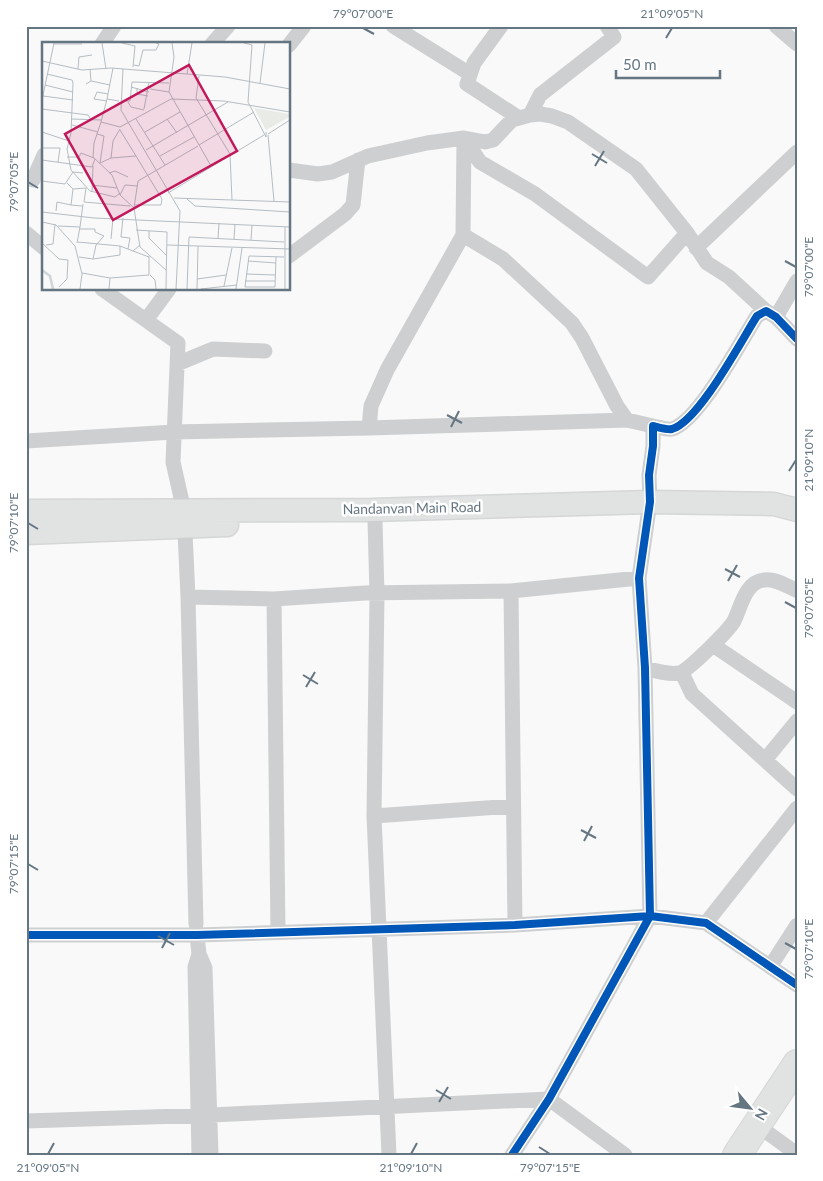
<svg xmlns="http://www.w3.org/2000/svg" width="823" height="1181" viewBox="0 0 823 1181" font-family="Lato,sans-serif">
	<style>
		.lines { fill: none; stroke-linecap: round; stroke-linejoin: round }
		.secondary-casing { stroke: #d5d6d7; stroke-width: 25 }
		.highway-casing { stroke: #d5d6d6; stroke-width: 30 }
		.street { stroke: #cecfd0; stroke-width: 15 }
		.secondary { stroke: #e1e2e2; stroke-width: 22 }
		.highway { stroke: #e1e2e2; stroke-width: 28 }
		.cycleway-casing { stroke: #fff; stroke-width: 11 }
		.cycleway { stroke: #0057b8; stroke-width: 8 }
		.ticks { fill: none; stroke: #657683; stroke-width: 2 }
		.labels { text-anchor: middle; stroke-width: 5; stroke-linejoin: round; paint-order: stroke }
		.street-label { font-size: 14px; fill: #657683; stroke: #fff }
		.inset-river { fill: none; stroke: #ced6d9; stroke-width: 2.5 }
		.inset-road { fill: none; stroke: #b5bdc3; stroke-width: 1 }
		.view { fill: #c2185b; fill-opacity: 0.15; stroke: #c2185b; stroke-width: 2.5 }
		.inset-edge { fill: none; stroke: #657683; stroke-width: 2.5 }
		.neatline { fill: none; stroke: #657683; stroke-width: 2 }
		.ticks-label { font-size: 12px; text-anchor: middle; fill: #657683 }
	</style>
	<rect width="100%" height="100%" fill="#f9f9f9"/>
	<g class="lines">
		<defs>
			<path id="secondary" d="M26,511L372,510L650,502L774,504L797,510
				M26,533L227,525"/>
			<path id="highway" d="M737,1155L797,1064"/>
		</defs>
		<use href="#secondary" class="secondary-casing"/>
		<use href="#highway" class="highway-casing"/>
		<path class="street" d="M393,26L470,74
			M501,26L474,63L467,84L519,118
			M776,26L797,44
			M102,44L114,26
			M212,44L228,26
			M289,45L304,26
			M530,115L540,95L614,37L607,26
			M464,138L463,235L503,259L572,323L582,338L617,406L627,420L653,426
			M464,138L480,162L535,194L648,277L687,233
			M289,170L318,174L332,172L368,156L427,143L464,138L485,142L493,140L512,120L530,115L540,114L552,116L568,122L636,169L687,233L707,263L729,277L766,311
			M33,180L44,155
			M26,233L44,248
			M463,235L387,370L371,406L369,428L627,420
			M696,248L797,152
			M289,256L345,214L353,205L358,160
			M102,289L178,343L173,462L184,511L188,597L196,924
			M776,317L797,281
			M146,320L169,289
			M177,364L213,349L265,351
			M26,441L174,432L369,428
			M375,521L377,594L374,816L389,1155
			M511,591L515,925
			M188,597L274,599L365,593L511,591L639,578
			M274,599L278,932
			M713,645L797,702
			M645,668C656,671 668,675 679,673C688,671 729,630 734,621C741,607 745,582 764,580C775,578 786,586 796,590
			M682,673L692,694L797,789
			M765,760L797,721
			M374,816L513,806
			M706,923L797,808
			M26,935H197L515,925L650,916L706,923L797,985
			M197,935L199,954L205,968L211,1155
			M770,967L797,925
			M26,1121L211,1115L549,1099L625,1155
			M768,1133L797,1154
			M199,1155L195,967L199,954
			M512,1155L549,1099L650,916L645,668L639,578L650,502L649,475L653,446V426C658,427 667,430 672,429C699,421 741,341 757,316L766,311L776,317L797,339"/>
		<use href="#secondary" class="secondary"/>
		<use href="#highway" class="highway"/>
		<defs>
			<path id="cycleway" d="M26,935H197L515,925L650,916L706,923L797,985
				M512,1155L549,1099L650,916L645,668L639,578L650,502L649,475L653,446V426C658,427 667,430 672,429C699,421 741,341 757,316L766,311L776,317L797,339"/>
		</defs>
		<use href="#cycleway" class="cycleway-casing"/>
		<use href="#cycleway" class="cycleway"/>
	</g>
	<path class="ticks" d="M363,28L374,34M666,38L672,28M592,154L607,163M595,166L604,151M28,182L38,188M785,261L796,267M447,415L462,423M451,427L459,411M789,471L796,460M28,523L38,529M725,569L740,577M728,581L737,565M785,602L796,608M303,675L318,684M306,687L315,672M581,830L596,838M584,841L592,826M28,864L38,870M158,936L174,945M785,943L796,949M162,948L170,933M436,1090L451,1099M439,1102L448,1087M539,1147L550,1154M48,1154L54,1143M411,1154L417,1143"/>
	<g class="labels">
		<g class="street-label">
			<text transform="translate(412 508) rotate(-1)" y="5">Nandanvan Main Road</text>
		</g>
	</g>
	<g transform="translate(42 42)">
		<rect width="248" height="248" fill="#f9f9f9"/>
		<path d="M212,66L247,72V75L224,88Z" fill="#e8ebe6"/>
		<path class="inset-river" d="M0,228L8,234L11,247"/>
		<path class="inset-road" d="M60,1L64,27M80,1L93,4L91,25M130,1L132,15L127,50L169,124M202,1L210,3L206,60L224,95V90M12,2H40M0,19L40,28L69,26L183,35L248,47M92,23L97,24L101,8H114L117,2L114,1M71,26L65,57L77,59M36,27L37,15L50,13M81,27L79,68L138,169L134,247M5,32L30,38L31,41L29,91L25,107L29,128L48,149L73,155L78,151M145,32L150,1M157,34L154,56L188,112L190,158M49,39L68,43M218,41L223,1M44,42L49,39L48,27M3,43L31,50M89,45L107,50M95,46V52L106,54M108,47L127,50M1,54L31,58M65,57L59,80L78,85L129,57L182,59L248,70M0,58L12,1M65,59L52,57L55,50L66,52M79,59H88L90,40L127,41M86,60L89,65L102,68M0,67L46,73L49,78M102,67L107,40M30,77L59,78M94,77L123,123M125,77L135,91M59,80L52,101L51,115L70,133L78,153L92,166L96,139L156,104M30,83L56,90M0,90L27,99M103,90L138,70M55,92L62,94L58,121M226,92L248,78M226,93L232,159M157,103L212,70M0,106H18L16,120M104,108L186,60M118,114L152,95M25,115H37L39,111L52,116M69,116L94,114L78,88M0,118L50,125L53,117M58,121L69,116L71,99L78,87M67,131L73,129L86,135M0,139L23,142L31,130L41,131M25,141L31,147L44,146L42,160L88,164M50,143L75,146M31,147L29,163L40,164M50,150L51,124M126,151L222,93M78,153L83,143L96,144M132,156L248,160M145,157L153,164L248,170M93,163H119L120,157L94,114M92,166L98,205L124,228M14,169L15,160L29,163M0,170L52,176L248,185M81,176L79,195L88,196L86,207M0,180L14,183L33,204L40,232L38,247M16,184L38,185L35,201M38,185L41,162M94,188L125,190L124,247M107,189V196L125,214M69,197L71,176M176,197L177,181M192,197L193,182M209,198L210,183M36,200L78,204M0,201L17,217L26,218L25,237L17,245M4,203L11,202L13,182M98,203L91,209L107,215M125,203L248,207M37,215L51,217L54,203L62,194L53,190V187H38M234,215L233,245H203L207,214L242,215M51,217L78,213V204L91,209M206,219L234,221M40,231L68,236L67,247M204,232L233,233M108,233L113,238L114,247M68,236L107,233V214M155,237L184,233M203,239H233M182,244L190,206M145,247L147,195L242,200M155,247L156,204M159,247L195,243M194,247L200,206M243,247V185"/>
		<path class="view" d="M147,23L195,109L71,178L23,92Z"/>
		<rect width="248" height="248" class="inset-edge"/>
	</g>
	<rect width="823" height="1181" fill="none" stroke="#ffffff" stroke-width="55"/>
	<g transform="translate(750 1108) rotate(119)" stroke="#ffffff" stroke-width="4" paint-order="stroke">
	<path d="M0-4L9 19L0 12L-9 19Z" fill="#657683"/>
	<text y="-8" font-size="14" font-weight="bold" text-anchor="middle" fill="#657683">N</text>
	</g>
	<path d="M616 70v8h104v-8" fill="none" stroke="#657683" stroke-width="2.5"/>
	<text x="623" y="70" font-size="15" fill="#657683" stroke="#ffffff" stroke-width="4" paint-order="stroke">50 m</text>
	<rect x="28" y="28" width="768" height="1126" class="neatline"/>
	<g class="ticks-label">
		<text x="363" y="18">79°07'00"E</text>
		<text x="672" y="18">21°09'05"N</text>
		<text transform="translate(14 182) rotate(-90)" y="4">79°07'05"E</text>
		<text transform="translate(809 267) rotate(-90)" y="4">79°07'00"E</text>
		<text transform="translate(809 460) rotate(-90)" y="4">21°09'10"N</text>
		<text transform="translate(14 523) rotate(-90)" y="4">79°07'10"E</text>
		<text transform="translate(809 608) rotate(-90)" y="4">79°07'05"E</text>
		<text transform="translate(14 864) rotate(-90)" y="4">79°07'15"E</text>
		<text transform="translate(809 949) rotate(-90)" y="4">79°07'10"E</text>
		<text x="48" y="1172">21°09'05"N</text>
		<text x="411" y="1172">21°09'10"N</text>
		<text x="550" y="1172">79°07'15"E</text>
	</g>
</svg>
